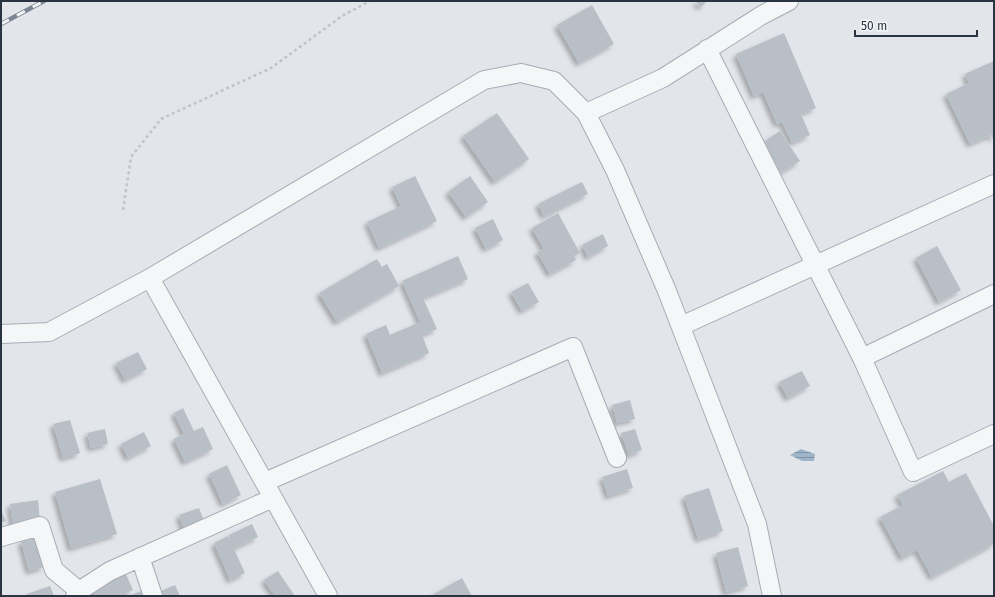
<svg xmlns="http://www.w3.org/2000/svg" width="995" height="597" viewBox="0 0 995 597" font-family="'Fira Sans',sans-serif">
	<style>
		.water { fill: url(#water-rules) }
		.building { fill: #b9bfc7; filter: url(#shadow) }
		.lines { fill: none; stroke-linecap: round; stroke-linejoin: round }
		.minor-casing { stroke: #a7acb4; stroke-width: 20 }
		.path { stroke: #c0c3c9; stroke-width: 2.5; stroke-dasharray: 3 3; stroke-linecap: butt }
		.minor { stroke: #f5f6f8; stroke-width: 18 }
		.rail-casing { stroke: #7b8593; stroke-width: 4.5 }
		.rail { stroke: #f1f4f7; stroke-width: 3; stroke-dasharray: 9; stroke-linecap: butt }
	</style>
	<defs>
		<pattern id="water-rules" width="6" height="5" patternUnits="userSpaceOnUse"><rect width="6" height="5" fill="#9eb4c9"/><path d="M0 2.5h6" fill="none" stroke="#8193a5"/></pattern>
		<filter id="shadow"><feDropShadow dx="-3.5" dy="3.5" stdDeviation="2" flood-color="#0004"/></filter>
	</defs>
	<rect width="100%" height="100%" fill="#e2e5ea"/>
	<path class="water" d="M801,449L815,454L814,461H802L790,455Z"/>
	<path class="building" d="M695,1H707L701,7Z
		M592,5L614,44L579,63L557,25Z
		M784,33L816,108L801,114L810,135L792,143L782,122L777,124L763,92L754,96L736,54Z
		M994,61V141L991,135L970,144L946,94L969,83L965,74Z
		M497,113L529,159L495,182L463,136Z
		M780,131L800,161L781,173L762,143Z
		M415,176L437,221L379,248L367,222L401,206L392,187Z
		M470,176L488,202L466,217L448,192Z
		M582,182L588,194L544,216L538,204Z
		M558,213L580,253L574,256L576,260L550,274L537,252L544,249L532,228Z
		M493,219L503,240L486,249L475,228Z
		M603,234L608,246L588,257L582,245Z
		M937,246L961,290L939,302L916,258Z
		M458,256L468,279L423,298L437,329L422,335L429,353L382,373L366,334L386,325L390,335L420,322L402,281Z
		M377,259L382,267L387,264L399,286L337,322L319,293Z
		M528,283L539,302L522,311L511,292Z
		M138,352L147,369L125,380L116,363Z
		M802,371L810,386L788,398L779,382Z
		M630,400L635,419L617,423L612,405Z
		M183,408L194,431L203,427L213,449L185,462L174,439L184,434L174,413Z
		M70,420L80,453L63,458L53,424Z
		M105,429L108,444L91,448L87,433Z
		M635,429L642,450L629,455L621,433Z
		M144,432L151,446L128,458L121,444Z
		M227,465L241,495L223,504L209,474Z
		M627,469L633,488L608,496L602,477Z
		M943,471L949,482L966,473L994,526V544L932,577L917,550L902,558L880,517L903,505L897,495Z
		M100,479L117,534L71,548L55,492Z
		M709,488L723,531L698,539L684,496Z
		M38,500L40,522L13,525L10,504Z
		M199,508L206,526L185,533L179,515Z
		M1,511L6,521L1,523Z
		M252,524L258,537L235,548L229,535Z
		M228,536L245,573L230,580L214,543Z
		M37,538L44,567L29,571L21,541Z
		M738,547L748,586L726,592L716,553Z
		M278,571L295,596H275L264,580Z
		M126,574L133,590L118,596H95L92,588Z
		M462,578L472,596H435L434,594Z
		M175,585L180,596H156L155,594Z
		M50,586L54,596H28L27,594Z
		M146,589L149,596H129Z"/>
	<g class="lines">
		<defs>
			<path id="minor" d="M707,49L862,358L913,472L994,434
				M586,113L663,78L762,15L789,1
				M150,278L328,596
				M681,326L994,184
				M1,334L49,332L150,278L484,80L521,73L554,81L586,113L615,170L667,291L757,524L772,596
				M862,358L994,294
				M265,482L573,347L617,458
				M1,537L40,526L54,570L79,591
				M140,557L153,596
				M75,596L79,591L110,571L273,498"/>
		</defs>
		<use href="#minor" class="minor-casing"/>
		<path class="path" d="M123,210L131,157L161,119L271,68L342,16L370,1"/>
		<use href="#minor" class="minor"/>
		<defs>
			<path id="rail" d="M1,24L44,1"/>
		</defs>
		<use href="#rail" class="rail-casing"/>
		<use href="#rail" class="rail"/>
	</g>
	<rect width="995" height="597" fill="none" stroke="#2a3342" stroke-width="4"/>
	<path d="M855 30v6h122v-6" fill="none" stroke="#2a3342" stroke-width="2"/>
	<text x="861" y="30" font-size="12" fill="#2a3342" stroke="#f1f4f7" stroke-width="3" paint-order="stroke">50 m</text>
</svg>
